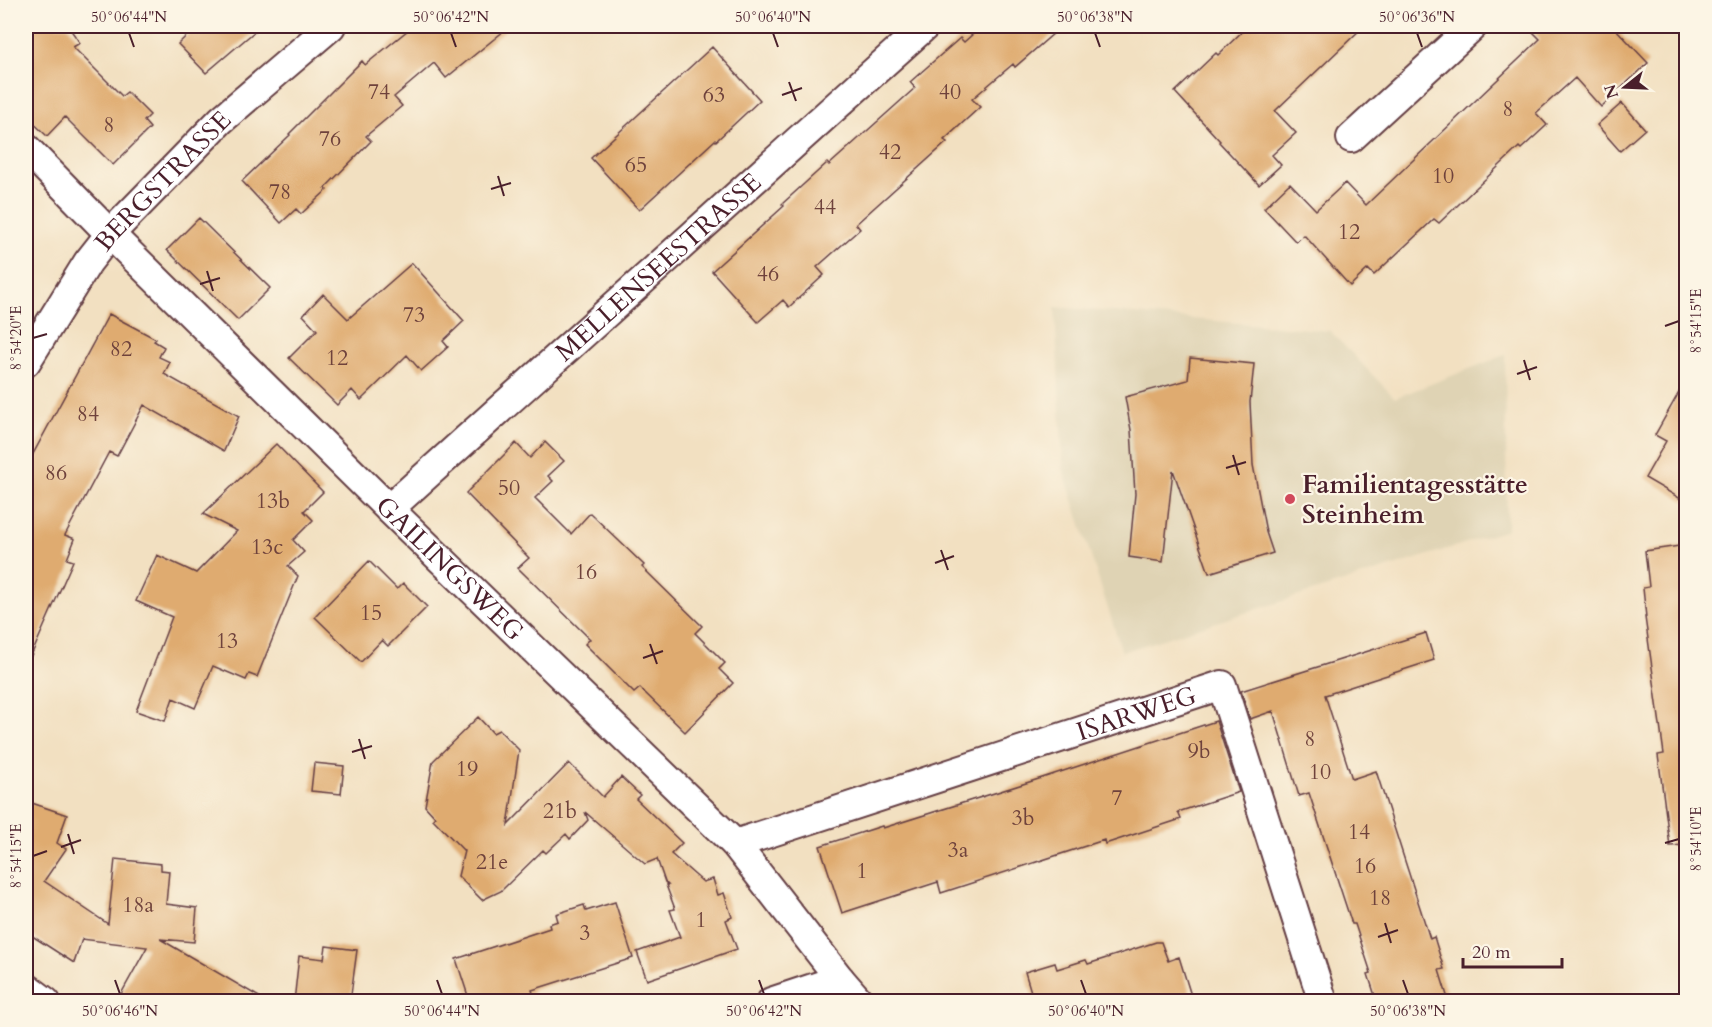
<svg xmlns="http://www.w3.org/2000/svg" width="1712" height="1027" viewBox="0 0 1712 1027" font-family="Cardo,serif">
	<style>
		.built { fill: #dfd3b4 }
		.building { fill: #dfab70 }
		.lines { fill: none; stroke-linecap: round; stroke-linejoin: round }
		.minor-casing { stroke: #633c42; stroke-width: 32 }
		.minor { stroke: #fff; stroke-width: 28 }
		.ticks { fill: none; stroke: #4a1f2b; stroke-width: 2 }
		.poi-dot { fill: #d1495b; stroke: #fcf5e5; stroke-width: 2 }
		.labels { text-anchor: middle; stroke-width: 4.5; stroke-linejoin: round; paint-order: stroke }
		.number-label { font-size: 22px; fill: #6f423c }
		.street-label { font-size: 26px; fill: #4a1f2b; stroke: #fcf5e5 }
		.poi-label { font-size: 26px; font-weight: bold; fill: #4a1f2b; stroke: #fcf5e5; text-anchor: start }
		.neatline { fill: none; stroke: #4a1f2b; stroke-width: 2 }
		.ticks-label { font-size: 15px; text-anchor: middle; fill: #4a1f2b }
	</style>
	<rect width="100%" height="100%" fill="#fcf5e5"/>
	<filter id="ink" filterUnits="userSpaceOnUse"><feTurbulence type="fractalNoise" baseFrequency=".0167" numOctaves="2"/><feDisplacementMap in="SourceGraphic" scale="12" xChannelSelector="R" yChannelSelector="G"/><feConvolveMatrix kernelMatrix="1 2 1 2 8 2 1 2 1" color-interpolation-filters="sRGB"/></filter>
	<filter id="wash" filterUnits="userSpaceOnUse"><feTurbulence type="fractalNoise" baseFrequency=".008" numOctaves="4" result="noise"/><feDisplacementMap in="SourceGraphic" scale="24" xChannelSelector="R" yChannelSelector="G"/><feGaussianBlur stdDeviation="1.35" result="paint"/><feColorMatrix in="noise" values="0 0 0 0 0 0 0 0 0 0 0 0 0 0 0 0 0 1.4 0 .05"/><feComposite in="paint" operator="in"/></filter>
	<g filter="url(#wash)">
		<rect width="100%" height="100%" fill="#f2e0c1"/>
		<path class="built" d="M1055,307L1330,331L1395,398L1505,355L1507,530L1122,652L1063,469Z"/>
		<g id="blocks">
			<path class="building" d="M26,26H68L80,43L73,47L122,96L127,92L150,115L144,121L150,128L113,165L65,117L47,136L26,116Z
				M197,26H261L206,73L178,44Z
				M413,26H510L446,78L434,63L394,97L402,106L366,136L371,141L325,188L327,190L301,214L296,209L281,223L242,181L290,135L289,134L362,61L365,65Z
				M982,26H1062L1015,67L1013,64L972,99L980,107L944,140L947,142L856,224L860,229L817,267L824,275L789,307L783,300L758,322L712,271L784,206L782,204L827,163L829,165L915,88L910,82L960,38L964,42Z
				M1248,26H1364L1275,111L1296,133L1272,155L1281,165L1259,185L1219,142L1220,141L1175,92L1216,53L1218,55Z
				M1527,26H1613L1648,63L1601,107L1575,78L1536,113L1547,125L1521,149L1519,147L1439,223L1434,219L1374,275L1368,269L1350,286L1304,235L1296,242L1264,208L1290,183L1316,210L1345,183L1366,205L1540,39Z
				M712,47L760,100L716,141L715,140L639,210L591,158Z
				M1622,103L1645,129L1620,151L1597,125Z
				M199,218L270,288L238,320L167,250Z
				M412,263L464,321L443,341L448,347L421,371L407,355L361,400L352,390L337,405L289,358L317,330L303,315L323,294L348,319Z
				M109,314L156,339L154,341L164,347L159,357L170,362L164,374L239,416L224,451L144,405L117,456L109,452L65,535L75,539L67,559L73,561L26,667V467Z
				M1190,358L1254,364L1250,402L1253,465L1266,532L1273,553L1209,573L1173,470L1163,562L1129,557L1135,494L1131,430L1125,397L1188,380Z
				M1686,380V502L1645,478L1666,441L1655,435Z
				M545,442L564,461L548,476L553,481L535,498L571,534L590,513L644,565L642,567L702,626L695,633L725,663L719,669L733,683L685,732L640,688L634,693L585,644L590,639L518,568L529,558L466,493L516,443L530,458Z
				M276,444L323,492L304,511L313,520L293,540L304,552L288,566L298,576L257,677L249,674L246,680L213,666L195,708L173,698L165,721L136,711L172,617L136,601L157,555L196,573L237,531L203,514Z
				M1686,545V845L1670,846L1658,755L1664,754L1645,617H1646L1643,588L1649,587L1645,551Z
				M369,561L397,589L403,583L427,607L388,646L382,640L361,662L315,617Z
				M1426,633L1434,660L1325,695L1352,779L1376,771L1430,939L1434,937L1444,969L1439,970L1449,1002H1377L1368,974L1371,973L1355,924H1352L1309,793L1299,796L1273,711L1250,719L1241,691Z
				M478,717L493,733L499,730L519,750L508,825L569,763L603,797L621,777L640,795L636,799L682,843L671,854L703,882L713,879L718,895L724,893L732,917L726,920L737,949L647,980L637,952L680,937L670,910L675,909L666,885H668L665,882L657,859L645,864L585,812L588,820L570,839L566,834L546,853L543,850L501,891L482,900L458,876L464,851L433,819L435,817L425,806L433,761Z
				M1216,721L1239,792L1178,812L1181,819L1105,844L1104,840L941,893L938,882L842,913L820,846L882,826L883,828L1042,778Z
				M314,763L344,766L341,794L311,791Z
				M26,801L67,815L57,843L66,849L44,881L108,924L115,859L161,864V870L169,871L166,904L197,908L194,942L160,939L268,1002H134L121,994L147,947L82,939L74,963L26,932Z
				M615,902L633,958L532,990L533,993L528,995L530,1002H470L456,959L550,928L549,924L558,921L556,914L584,905L586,911Z
				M1156,942H1161L1168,961L1179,957L1193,1002H1034L1025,972L1055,963L1057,969L1086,960L1088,964Z
				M326,946L357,950L350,1002H294L299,956L324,959Z"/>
		</g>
	</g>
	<g filter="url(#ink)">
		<use href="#blocks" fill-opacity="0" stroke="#633c42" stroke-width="1.5"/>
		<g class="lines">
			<defs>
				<g id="minor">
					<path d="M1351,138L1473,26"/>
					<path id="s1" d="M26,148L110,234L389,509L735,844L840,979L860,1002"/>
					<path id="s2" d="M26,362L88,262L110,234L221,120L331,26"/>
					<path id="s3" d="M389,509L925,26"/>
					<path id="s4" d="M735,844L1222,685L1323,1002"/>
					<path d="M26,987L46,1002"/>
					<path d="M771,1002L840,979"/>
				</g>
			</defs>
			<use href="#minor" class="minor-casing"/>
			<use href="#minor" class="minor"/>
		</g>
	</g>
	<path class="ticks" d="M129,33L134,47M451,33L456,47M773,33L778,47M1095,33L1100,47M1417,33L1422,47M789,82L796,101M782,95L802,88M498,176L504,196M491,189L511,183M207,271L213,291M200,284L220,278M1665,326L1679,321M33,338L47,334M1524,360L1530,380M1517,374L1537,367M1233,455L1239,475M1226,468L1246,462M941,550L948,570M935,563L954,556M650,644L657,664M643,658L663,651M359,739L365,759M352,752L372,746M68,834L74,854M1665,843L1679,839M61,847L81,840M33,856L47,851M1385,923L1391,943M1378,937L1398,930M115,980L120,994M437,980L442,994M759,980L764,994M1081,980L1086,994M1403,980L1408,994"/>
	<circle class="poi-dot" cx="1290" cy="499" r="6"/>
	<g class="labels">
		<g class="number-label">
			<text x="379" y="99">74</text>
			<text x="950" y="99">40</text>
			<text x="714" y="102">63</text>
			<text x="1508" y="116">8</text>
			<text x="109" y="132">8</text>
			<text x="330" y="146">76</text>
			<text x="890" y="159">42</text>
			<text x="636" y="172">65</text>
			<text x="1443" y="183">10</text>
			<text x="280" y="199">78</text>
			<text x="825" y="214">44</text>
			<text x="1349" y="239">12</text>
			<text x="768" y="281">46</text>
			<text x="414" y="322">73</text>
			<text x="121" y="356">82</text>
			<text x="337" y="365">12</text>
			<text x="88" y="421">84</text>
			<text x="56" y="480">86</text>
			<text x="509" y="495">50</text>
			<text x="273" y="508">13b</text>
			<text x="267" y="554">13c</text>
			<text x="586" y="579">16</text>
			<text x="371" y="620">15</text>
			<text x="227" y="648">13</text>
			<text x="1310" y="746">8</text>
			<text x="1199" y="758">9b</text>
			<text x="467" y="776">19</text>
			<text x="1320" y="779">10</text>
			<text x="1117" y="805">7</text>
			<text x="560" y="818">21b</text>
			<text x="1023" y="825">3b</text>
			<text x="1359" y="839">14</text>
			<text x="958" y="857">3a</text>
			<text x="492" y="869">21e</text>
			<text x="1365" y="873">16</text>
			<text x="862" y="878">1</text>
			<text x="1380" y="905">18</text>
			<text x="138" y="912">18a</text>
			<text x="701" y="927">1</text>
			<text x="585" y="940">3</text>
		</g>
		<g class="street-label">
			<text dy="9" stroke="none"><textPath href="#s2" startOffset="228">BERGSTRASSE</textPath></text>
			<text dy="9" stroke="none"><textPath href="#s3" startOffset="362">MELLENSEESTRASSE</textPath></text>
			<text dy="9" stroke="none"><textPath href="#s1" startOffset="597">GAILINGSWEG</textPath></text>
			<text dy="9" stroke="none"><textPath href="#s4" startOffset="422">ISARWEG</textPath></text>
		</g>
		<g class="poi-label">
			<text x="1302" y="493">Familientagesstätte<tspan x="1302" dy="30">Steinheim</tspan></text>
		</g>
	</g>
	<rect width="1712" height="1027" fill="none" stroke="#fcf5e5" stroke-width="66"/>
	<g transform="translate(1625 87) rotate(252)" stroke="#fcf5e5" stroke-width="4.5" paint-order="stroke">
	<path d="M0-4.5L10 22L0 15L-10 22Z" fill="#4a1f2b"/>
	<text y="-9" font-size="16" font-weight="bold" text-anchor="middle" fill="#4a1f2b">N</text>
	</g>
	<path d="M1463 958v9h99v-9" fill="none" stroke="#4a1f2b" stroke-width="3"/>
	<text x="1472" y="958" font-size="18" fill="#4a1f2b" stroke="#fcf5e5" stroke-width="4.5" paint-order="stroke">20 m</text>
	<rect x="33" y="33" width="1646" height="961" class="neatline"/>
	<g class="ticks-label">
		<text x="129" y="22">50°06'44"N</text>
		<text x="451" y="22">50°06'42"N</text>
		<text x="773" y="22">50°06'40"N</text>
		<text x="1095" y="22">50°06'38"N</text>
		<text x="1417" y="22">50°06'36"N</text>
		<text transform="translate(1696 321) rotate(-90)" y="5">8°54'15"E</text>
		<text transform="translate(16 338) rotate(-90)" y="5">8°54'20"E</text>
		<text transform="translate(1696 839) rotate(-90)" y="5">8°54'10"E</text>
		<text transform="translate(16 856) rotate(-90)" y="5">8°54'15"E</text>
		<text x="120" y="1016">50°06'46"N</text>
		<text x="442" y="1016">50°06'44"N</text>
		<text x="764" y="1016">50°06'42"N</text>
		<text x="1086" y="1016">50°06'40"N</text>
		<text x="1408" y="1016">50°06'38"N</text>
	</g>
</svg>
